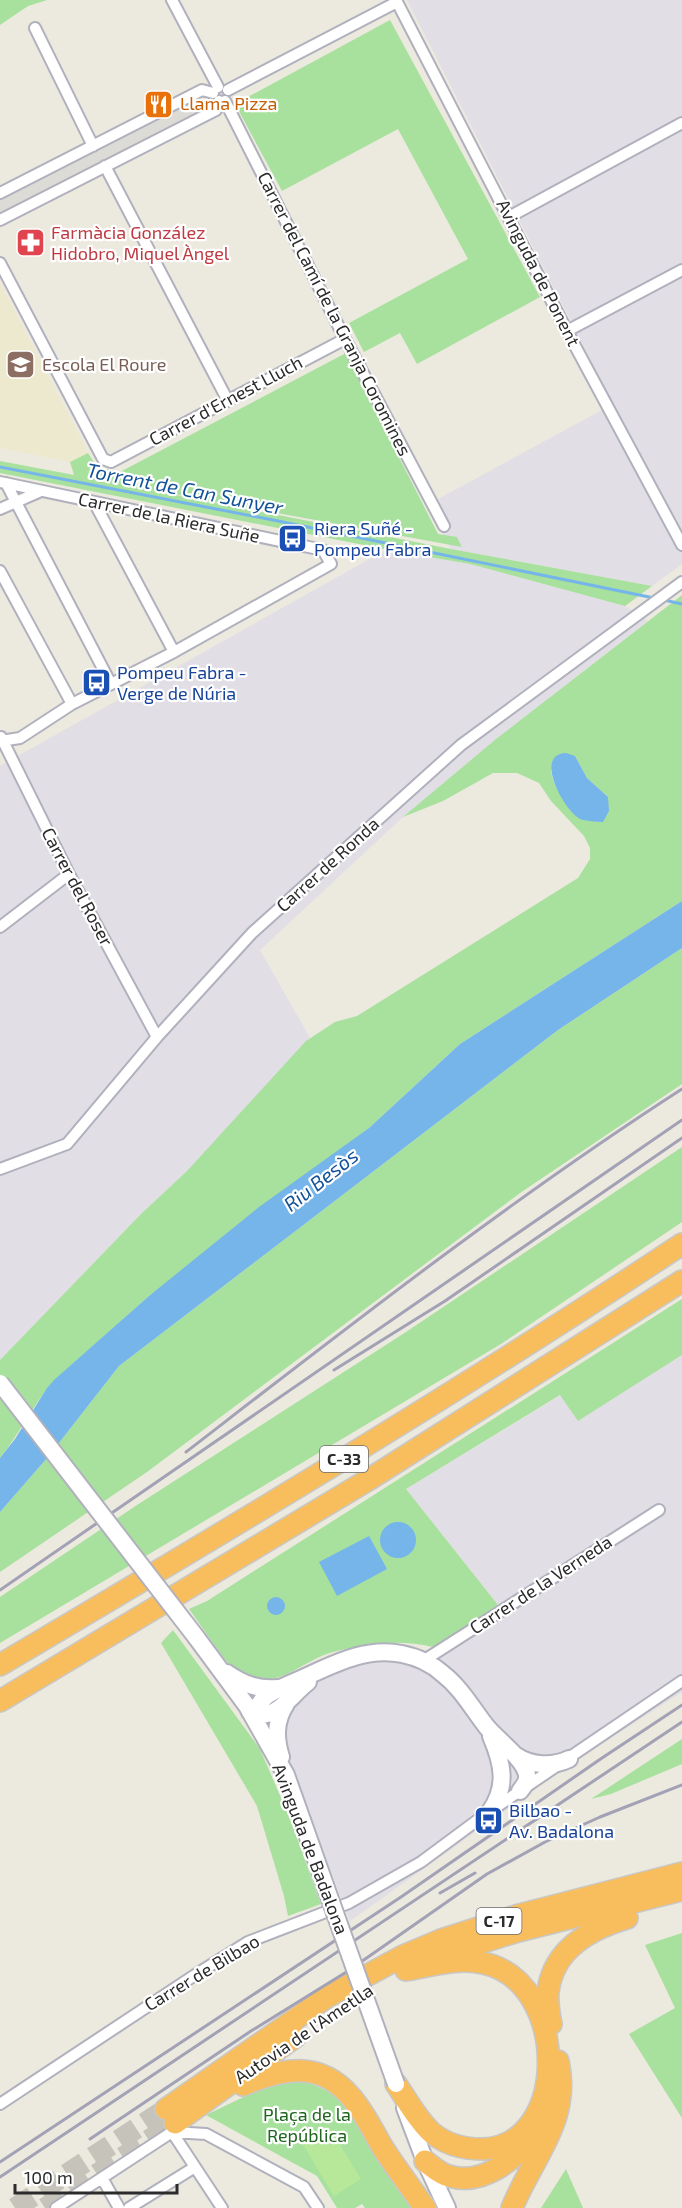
<svg xmlns="http://www.w3.org/2000/svg" width="682" height="2208" viewBox="0 0 682 2208" font-family="'Exo 2',sans-serif">
	<style>
		.industrial { fill: #e2dee5 }
		.education { fill: #ede9ce }
		.green { fill: #a7e19d; fill-rule: evenodd }
		.pitch { fill: #b7e899 }
		.plaza { fill: #dddbd5 }
		.water { fill: #75b5ea }
		.lines { fill: none; stroke-linecap: round; stroke-linejoin: round }
		.stream { stroke: #75b5ea; stroke-width: 3 }
		.highway-tunnel { stroke: #c5c3ba; stroke-width: 21; stroke-dasharray: 21 10; stroke-linecap: butt }
		.street-casing { stroke: #b1b1be; stroke-width: 14 }
		.secondary-casing { stroke: #b1b1be; stroke-width: 20 }
		.highway-casing { stroke: #c8c8c8; stroke-width: 24 }
		.street { stroke: #fff; stroke-width: 10 }
		.secondary { stroke: #fff; stroke-width: 16 }
		.highway { stroke: #f8be5d; stroke-width: 21 }
		.rail { stroke: #a2a1b5; stroke-width: 3 }
		.secondary-bridge-casing { stroke: #b1b1be; stroke-width: 20; stroke-linecap: butt }
		.secondary-bridge { stroke: #fff; stroke-width: 16 }
		.labels { text-anchor: middle; stroke-width: 4.5; stroke-linejoin: round; paint-order: stroke }
		.shield { fill: #fff; stroke: #6b6b6b; stroke-width: 1.5 }
		.shield-label { font-size: 16px; font-weight: bold; fill: #2b2b2b }
		.food-label { font-size: 18px; fill: #c56008; stroke: #fff; text-anchor: start }
		.health-label { font-size: 18px; fill: #be3a42; stroke: #fff; text-anchor: start }
		.street-label { font-size: 18px; fill: #2b2b2b; stroke: #fff }
		.education-label { font-size: 18px; fill: #785e54; stroke: #fff; text-anchor: start }
		.transit-label { font-size: 18px; fill: #164399; stroke: #fff; text-anchor: start }
		.park-label { font-size: 18px; fill: #1e661d; stroke: #fff }
		.water-label { font-size: 20px; font-style: italic; fill: #125198; stroke: #fff }
	</style>
	<rect width="100%" height="100%" fill="#ece9de"/>
	<path class="industrial" d="M407,0H682V564L652,586L451,549L427,505L613,404Z
		M389,550L471,564L625,606L648,621L496,739L403,817L260,950L310,1038L187,1171L141,1214L0,1360V766L375,556Z
		M682,1355V1692L572,1763L350,1921L286,1754L285,1729L293,1705L317,1682L356,1664L380,1660L410,1664L498,1605L406,1489L561,1395L578,1421Z"/>
	<path class="education" d="M0,283L88,453L70,462L0,448Z"/>
	<path class="green" d="M0,0H47L28,6L0,25Z
		M390,20L540,297L417,364L400,333L364,352L349,323L468,259L398,129L282,191L235,104Z
		M346,353L438,534L457,537L462,547L130,486L451,549L652,586L625,606L470,564L389,550L0,473V461L74,475L70,462L88,453L97,467L120,472Z
		M682,595V901L460,1044L369,1128L149,1296L54,1381C33,1404 20,1433 0,1458V1360L141,1214L187,1171L306,1041L335,1022L357,1016L578,878L590,859V848L584,836L551,801L539,783L517,773H493L443,801L403,817L496,739ZM575,756L587,778L608,797L599,822C575,815 554,795 551,770Z
		M682,948V1084L520,1193L147,1472L0,1572V1512L48,1457L119,1366L558,1030Z
		M682,1147V1222L501,1344L0,1643V1597L137,1505L406,1332Z
		M682,1299V1355L578,1421L560,1395L406,1489L498,1605L433,1647C399,1639 367,1643 333,1652C297,1662 277,1695 236,1671C227,1665 198,1621 189,1609L207,1601Z
		M173,1630L260,1749L290,1819L321,1904L288,1916L284,1896L257,1806L161,1643Z
		M682,1739V1764L611,1794L591,1799Z
		M682,1933V2118L629,2034L675,2008L645,1945Z
		M305,2081L332,2093L358,2121L417,2208H365L362,2204L355,2208H337L317,2176L206,2115L273,2083Z
		M566,2169L583,2208H541Z"/>
	<path class="pitch" d="M329,2127L361,2179L334,2196L302,2143Z"/>
	<path class="plaza" d="M198,97L206,105L207,110L0,217V193Z"/>
	<path class="water" d="M566,753L575,756L587,778L608,797L609,811L603,822C597,822 585,821 580,819C564,811 533,754 566,753Z
		M682,901V948L558,1030L119,1366L48,1457L0,1512V1458L15,1439L47,1388L54,1380L149,1296L259,1207L369,1128L460,1044Z
		M380 1540a18 18 0 1 1 36 0a18 18 0 1 1-36 0Z
		M369,1536L387,1569L337,1596L319,1562Z
		M267 1606a9 9 0 1 1 18 0a9 9 0 1 1-18 0Z"/>
	<g class="lines">
		<path class="stream" d="M0,467L278,521L654,598
			M664,600L682,604"/>
		<path class="highway-tunnel" d="M15,2208L166,2109
			M45,2208L175,2123"/>
		<defs>
			<path id="street" d="M172,0L218,87
				M396,0L567,331L682,545
				M35,28L93,146
				M228,90L397,2
				M225,101L345,339L444,526
				M105,166L228,401
				M0,193L202,90L213,93
				M509,217L682,123
				M0,220L216,110L219,101
				M0,263L103,459L111,462L345,339
				M567,331L682,270
				M0,482L323,550L331,564L174,652L72,704L20,738L0,741
				M6,483L111,684
				M94,502L174,652
				M0,509L41,491
				M0,571L72,704
				M1,737L69,874L157,1037
				M0,927L69,874
				M0,1169L67,1144L157,1037L252,933L461,745L682,582
				M423,1661L659,1510
				M0,2104L195,1975L248,1942L349,1903L421,1862L483,1816L682,1681
				M172,2132L206,2134L304,2187L318,2208
				M172,2132L222,2208
				M102,2178L119,2208
				M56,2208L172,2132
				M129,2208L195,2167"/>
			<path id="secondary" d="M196,1637L247,1706L286,1775L325,1885
				M227,1673C243,1684 258,1690 278,1688
				M250,1712C277,1723 289,1696 308,1682
				M255,1720C255,1696 276,1690 294,1682C329,1667 363,1646 402,1654C417,1657 432,1664 443,1674C461,1688 472,1708 486,1726C497,1740 524,1758 527,1775C528,1781 524,1786 520,1791
				M515,1755C531,1766 552,1767 569,1759
				M281,1757C275,1738 275,1721 286,1704
				M489,1813C508,1787 503,1764 491,1736
				M405,2108L425,2161L447,2208"/>
			<path id="highway" d="M0,1665C230,1529 459,1392 682,1244
				M0,1701L368,1480L682,1281
				M448,1953L518,1931L682,1890
				M551,2024C549,2014 547,2002 548,1992C553,1949 590,1929 627,1918
				M396,2084C407,2100 417,2119 431,2132C445,2144 463,2149 482,2149C571,2147 570,1981 483,1963C458,1957 431,1966 406,1970
				M243,2085C282,2068 320,2060 351,2097C364,2112 373,2131 383,2148C396,2168 411,2188 425,2208
				M166,2109L327,1997L403,1956L441,1940L519,1915L682,1873
				M175,2123L295,2037
				M425,2161C433,2167 440,2174 449,2176C484,2187 517,2157 536,2133
				M512,2208C533,2156 571,2121 558,2061"/>
		</defs>
		<use href="#street" class="street-casing"/>
		<use href="#secondary" class="secondary-casing"/>
		<use href="#highway" class="highway-casing"/>
		<use href="#street" class="street"/>
		<use href="#secondary" class="secondary"/>
		<use href="#highway" class="highway"/>
		<path class="rail" d="M334,1370L445,1301L682,1138
			M186,1452C348,1327 510,1200 682,1089
			M0,1590L682,1120
			M440,1893L475,1873
			M90,2139L251,2031L348,1971L487,1874L545,1842L600,1817L682,1785
			M0,2162L401,1897L602,1758L682,1705
			M0,2177L682,1722"/>
		<defs>
			<path id="secondary-bridge" d="M0,1383L196,1637
				M325,1885L396,2084"/>
		</defs>
		<use href="#secondary-bridge" class="secondary-bridge-casing"/>
		<use href="#secondary-bridge" class="secondary-bridge"/>
	</g>
	<defs>
		<symbol id="restaurant-square" viewBox="-11 -11 22 22"><rect x="-9" y="-9" width="18" height="18" rx="4" fill="#e8710a" stroke="#fff"/><path d="M-5-6h1v4h1v-4h1v4h1v-4h1v5L-1.5 .5V6h-2V.5L-5-1ZM5-6V6H3V1.5H1.5Q1.5-4 5-6Z" fill="#fff"/></symbol>
		<symbol id="pharmacy-square" viewBox="-11 -11 22 22"><rect x="-9" y="-9" width="18" height="18" rx="4" fill="#e0444e" stroke="#fff"/><path d="M-2-6h4v4h4v4h-4v4h-4v-4h-4v-4h4Z" fill="#fff"/></symbol>
		<symbol id="school-square" viewBox="-11 -11 22 22"><rect x="-9" y="-9" width="18" height="18" rx="4" fill="#8d6e63" stroke="#fff"/><path d="M0-5L7-2L0 1L-7-2ZM-4 1L0 2.5L4 1V4Q0 6-4 4Z" fill="#fff"/></symbol>
		<symbol id="bus-square" viewBox="-11 -11 22 22"><rect x="-9" y="-9" width="18" height="18" rx="4" fill="#1a4fb4" stroke="#fff"/><path d="M-5-6H5V4H4V6H2V4H-2V6H-4V4H-5ZM-3.5-4V0h7V-4ZM-3.5 1.2v1.5H-2V1.2ZM2 1.2v1.5H3.5V1.2Z" fill="#fff"/></symbol>
	</defs>
	<g fill-rule="evenodd">
		<use href="#restaurant-square" x="142" y="88" width="33" height="33"/>
		<use href="#pharmacy-square" x="14" y="226" width="33" height="33"/>
		<use href="#school-square" x="4" y="348" width="33" height="33"/>
		<use href="#bus-square" x="276" y="522" width="33" height="33"/>
		<use href="#bus-square" x="80" y="666" width="33" height="33"/>
		<use href="#bus-square" x="472" y="1804" width="33" height="33"/>
	</g>
	<g class="labels">
		<g class="shield">
			<rect x="320" y="1446" width="48" height="26" rx="4.5"/>
			<rect x="476.5" y="1908" width="45" height="26" rx="4.5"/>
		</g>
		<g class="shield-label">
			<text x="344" y="1465">C-33</text>
			<text x="499" y="1927">C-17</text>
		</g>
		<g class="food-label">
			<text x="180" y="110">Llama Pizza</text>
		</g>
		<g class="health-label">
			<text x="51" y="239">Farmàcia González<tspan x="51" dy="21">Hidobro, Miquel Àngel</tspan></text>
		</g>
		<g class="street-label">
			<text transform="translate(538 273) rotate(63)" y="6">Avinguda de Ponent</text>
			<text transform="translate(334 314) rotate(63)" y="6">Carrer del Camí de la Granja Coromines</text>
			<text transform="translate(226 401) rotate(-28)" y="6">Carrer d'Ernest Lluch</text>
			<text transform="translate(169 518) rotate(12)" y="6">Carrer de la Riera Suñe</text>
			<text transform="translate(328 865) rotate(-42)" y="6">Carrer de Ronda</text>
			<text transform="translate(77 887) rotate(62)" y="6">Carrer del Roser</text>
			<text transform="translate(541 1585) rotate(-33)" y="6">Carrer de la Verneda</text>
			<text transform="translate(310 1849) rotate(69)" y="6">Avinguda de Badalona</text>
			<text transform="translate(202 1973) rotate(-31)" y="6">Carrer de Bilbao</text>
			<text transform="translate(304 2034) rotate(-34)" y="6">Autovia de l'Ametlla</text>
		</g>
		<g class="education-label">
			<text x="42" y="371">Escola El Roure</text>
		</g>
		<g class="transit-label">
			<text x="314" y="535">Riera Suñé -<tspan x="314" dy="21">Pompeu Fabra</tspan></text>
			<text x="117" y="679">Pompeu Fabra -<tspan x="117" dy="21">Verge de Núria</tspan></text>
			<text x="509" y="1817">Bilbao -<tspan x="509" dy="21">Av. Badalona</tspan></text>
		</g>
		<g class="park-label">
			<text x="307" y="2121">Plaça de la<tspan x="307" dy="21">República</tspan></text>
		</g>
		<g class="water-label">
			<text transform="translate(185 489) rotate(11)" y="7">Torrent de Can Sunyer</text>
			<text transform="translate(321 1180) rotate(-38)" y="7">Riu Besòs</text>
		</g>
	</g>
	<path d="M15 2184v9h162v-9" fill="none" stroke="#2b2b2b" stroke-width="3"/>
	<text x="24" y="2184" font-size="18" fill="#2b2b2b" stroke="#ffffff" stroke-width="4.5" paint-order="stroke">100 m</text>
</svg>
